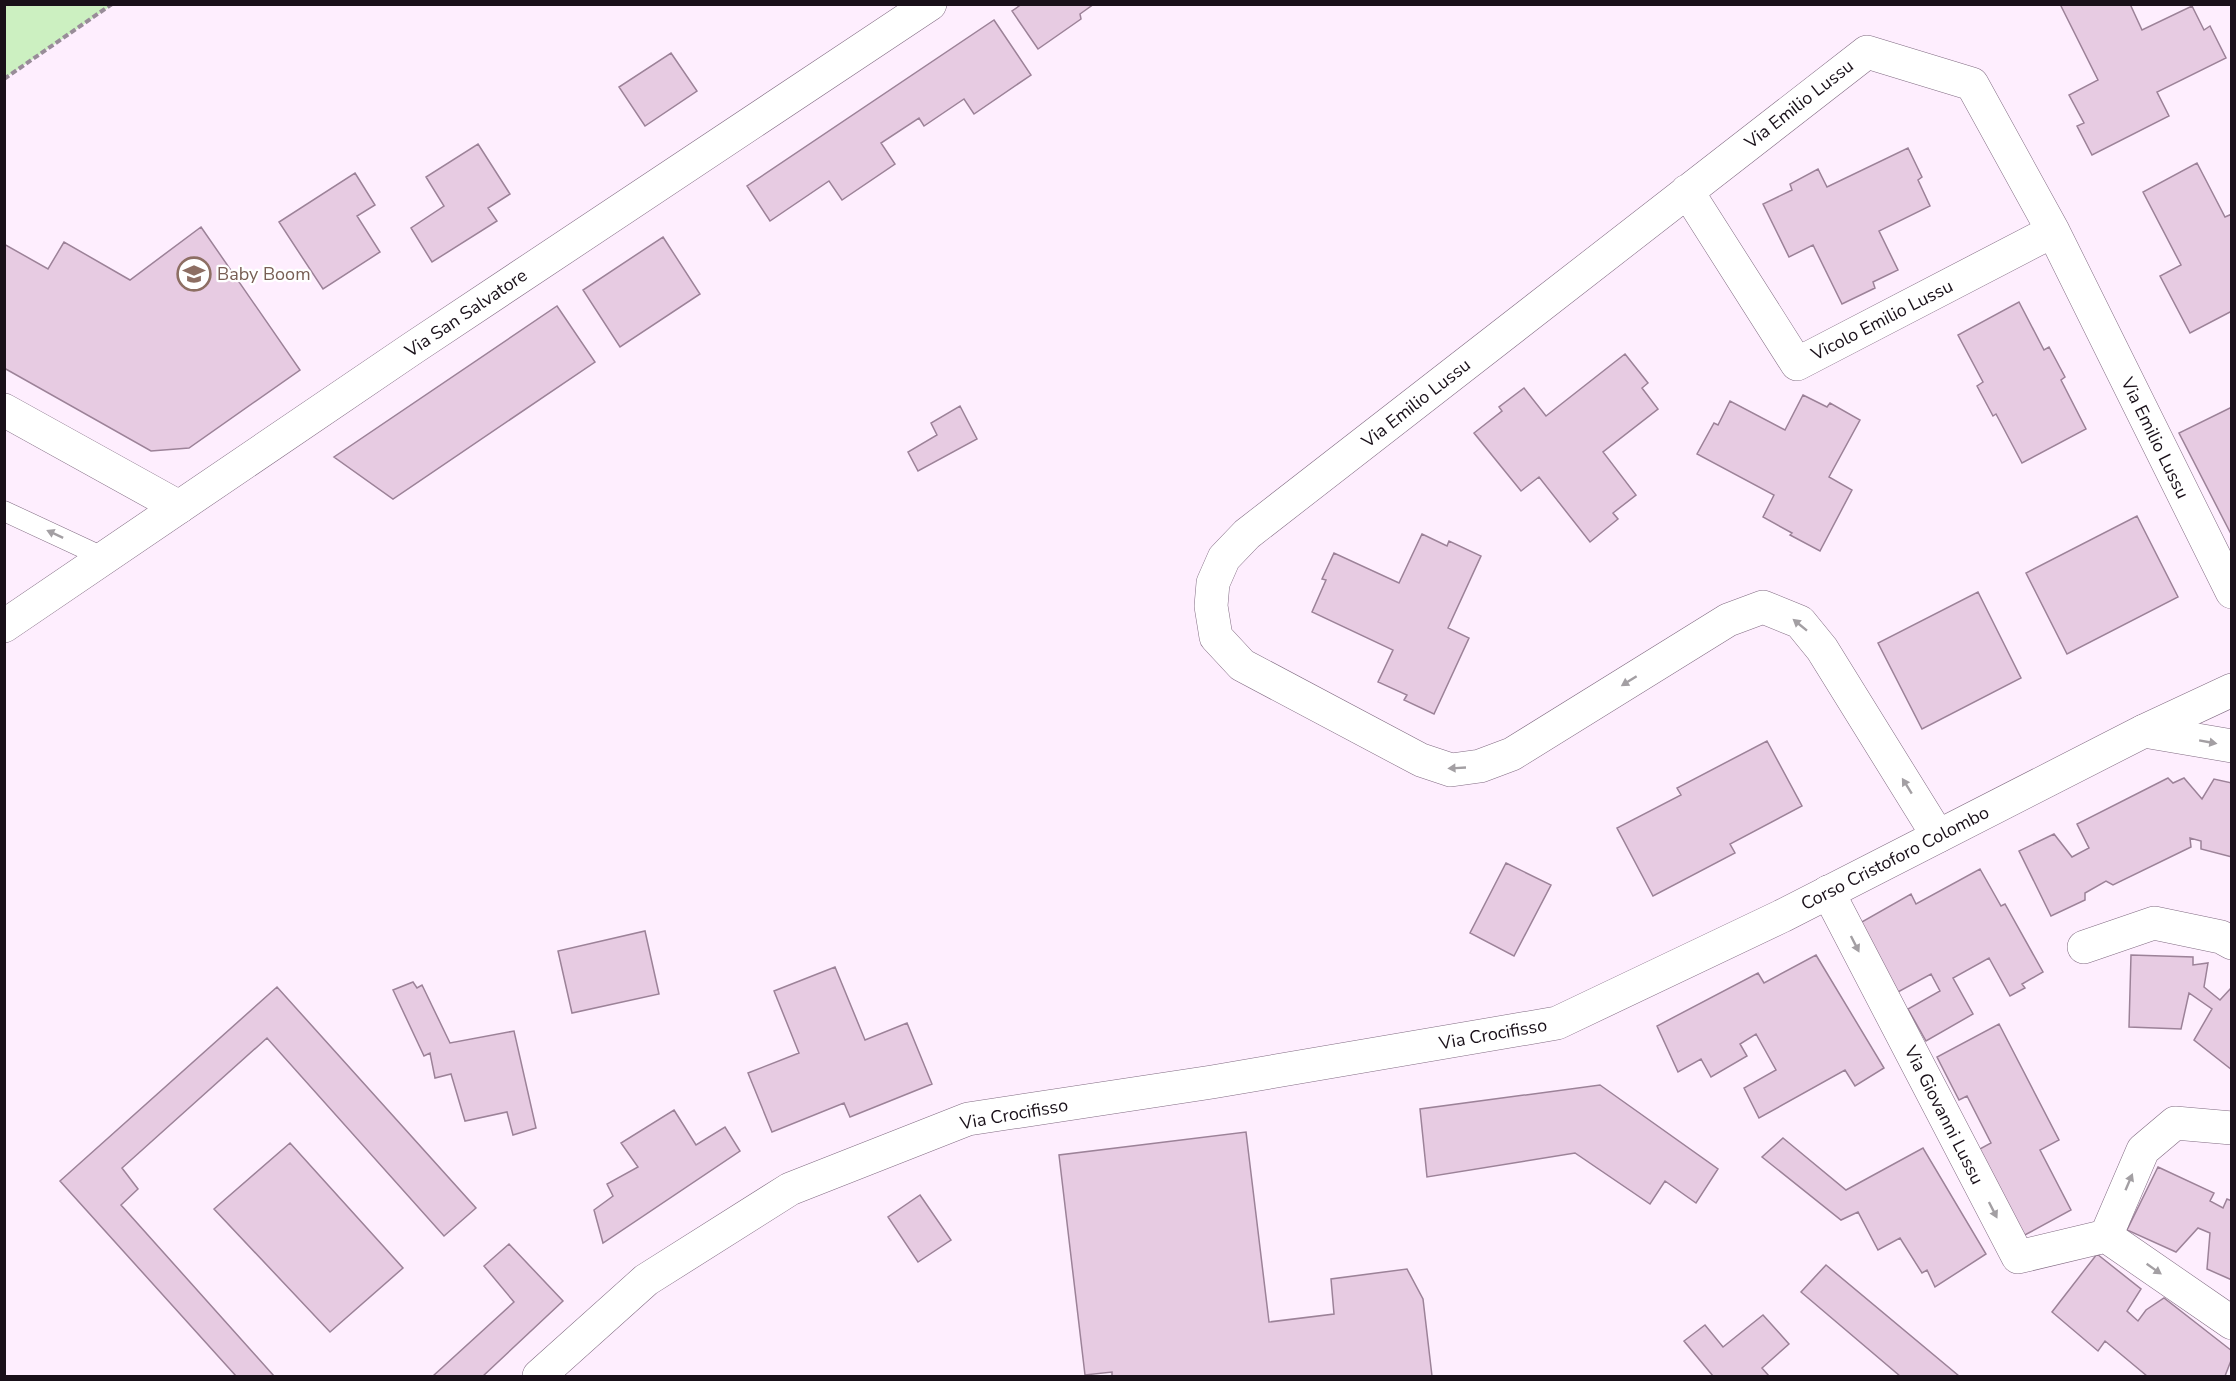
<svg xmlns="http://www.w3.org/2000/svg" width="2236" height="1381" viewBox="0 0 2236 1381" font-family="'Nunito Sans',sans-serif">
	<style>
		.green { fill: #ccf0c1 }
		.building { fill: #e7cbe2; stroke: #9c8298; stroke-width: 1.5 }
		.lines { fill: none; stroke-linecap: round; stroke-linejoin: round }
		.service-casing { stroke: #816b82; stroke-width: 21 }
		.minor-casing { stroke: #816b82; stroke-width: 34 }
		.tertiary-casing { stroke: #816b82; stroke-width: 34 }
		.primary-casing { stroke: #816b82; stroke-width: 34 }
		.path { stroke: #998c99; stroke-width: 4; stroke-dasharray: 6 3; stroke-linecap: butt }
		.service { stroke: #fff; stroke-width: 20 }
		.minor { stroke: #fff; stroke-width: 33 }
		.tertiary { stroke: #fff; stroke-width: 33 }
		.primary { stroke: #fff; stroke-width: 33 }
		.oneway { fill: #a39fa3 }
		.labels { text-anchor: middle; stroke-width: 4.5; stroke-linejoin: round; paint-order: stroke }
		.street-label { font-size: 18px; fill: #191019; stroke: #fff }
		.education-label { font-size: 18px; fill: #785e54; stroke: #fff; text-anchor: start }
	</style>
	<rect width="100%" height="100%" fill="#feeefe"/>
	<path class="green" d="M5,4H112V5L5,78Z"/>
	<path class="building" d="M1022,4H1094L1080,14L1081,19L1038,49L1012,11Z
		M2060,4H2130L2142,30L2192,6L2204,30L2210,26L2226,58L2157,92L2169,116L2092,155L2077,126L2084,123L2069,95L2098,80Z
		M994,20L1031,75L974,114L964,99L924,126L919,118L881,143L895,164L842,200L829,181L770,221L747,186Z
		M671,53L697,91L645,126L619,87Z
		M478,144L510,194L488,208L497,221L432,262L411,228L444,206L426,177Z
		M1908,148L1922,177L1918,180L1930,206L1879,231L1898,270L1873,282L1875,288L1842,304L1813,245L1789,257L1763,204L1792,190L1790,184L1818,169L1827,187Z
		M2197,163L2225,217L2232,214V311L2190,333L2160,276L2181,265L2143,192Z
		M355,173L375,205L357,216L380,252L323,289L279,222Z
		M201,227L300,370L189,448L151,451L4,368V244L48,269L64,242L130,280Z
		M663,237L700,294L620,347L583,290Z
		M2019,302L2044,350L2049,347L2065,377L2061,380L2086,429L2022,463L1996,414L1993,416L1977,386L1983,382L1958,335Z
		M557,306L595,362L393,499L334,457Z
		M1625,354L1648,383L1642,388L1658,409L1603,452L1636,495L1613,513L1618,519L1590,542L1539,477L1521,491L1474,433L1502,411L1499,407L1524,388L1546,416Z
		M1803,395L1827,407L1830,403L1860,420L1829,477L1852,490L1820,551L1790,535L1792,533L1763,517L1774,495L1697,454L1714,423L1718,425L1730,401L1785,430Z
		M960,406L977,439L918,471L908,452L937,435L931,423Z
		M2232,407V536L2179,433Z
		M2137,516L2178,597L2067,654L2026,573Z
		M1422,534L1447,546L1449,541L1481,556L1448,628L1469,638L1434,714L1404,700L1407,695L1378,682L1393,650L1312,612L1326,580L1322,579L1334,553L1399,583Z
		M1978,592L2021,678L1922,729L1878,643Z
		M1767,741L1802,806L1730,844L1735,853L1653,896L1617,828L1681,795L1677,788Z
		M2168,778L2173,783L2184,778L2202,799L2214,779L2232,783V857L2201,849V841L2190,838L2191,847L2113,885L2106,881L2085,893V900L2051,916L2019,851L2054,834L2072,857L2089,848L2077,824Z
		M1506,863L1551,885L1514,956L1470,933Z
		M1980,869L2001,906L2005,904L2043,972L2022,984L2025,988L2010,996L1989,958L1953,978L1973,1014L1926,1041L1908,1009L1940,991L1931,974L1898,992L1860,923L1911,894L1916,904Z
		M645,931L659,994L572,1013L558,951Z
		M1816,955L1884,1068L1855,1086L1845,1070L1759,1118L1744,1088L1776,1070L1756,1034L1740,1044L1747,1056L1711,1077L1701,1059L1678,1072L1657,1026L1758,973L1764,983Z
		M2131,955L2193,957V965L2208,963L2204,987L2220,1000L2232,987V1070L2194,1040L2212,1009L2189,993L2181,1029L2129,1027Z
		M835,967L865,1040L907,1023L932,1084L850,1117L844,1103L772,1132L748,1073L799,1053L774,991Z
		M413,982L417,988L422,985L450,1043L514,1031L536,1128L513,1135L507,1112L465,1121L451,1074L435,1078L430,1053L424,1056L393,990Z
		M277,987L476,1208L444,1236L267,1038L122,1168L138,1189L121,1205L274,1376H236L60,1181Z
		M1999,1024L2059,1140L2040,1150L2071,1210L2023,1236L1978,1150L1991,1143L1967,1096L1959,1100L1937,1057Z
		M1600,1085L1718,1169L1696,1203L1665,1181L1650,1204L1575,1153L1427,1177L1420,1109Z
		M674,1110L696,1145L725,1127L740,1151L603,1243L594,1210L613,1196L607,1184L638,1167L621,1143Z
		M1246,1132L1269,1322L1334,1314L1331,1279L1407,1269L1423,1299L1432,1376H1112V1372L1085,1375L1059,1155Z
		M1783,1138L1846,1190L1923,1148L1986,1254L1935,1287L1927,1270L1922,1273L1900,1238L1878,1250L1858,1212L1841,1220L1762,1157Z
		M290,1143L403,1268L330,1332L214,1209Z
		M2158,1167L2214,1193L2210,1201L2223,1208L2227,1199L2232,1201V1280L2207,1269L2210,1233L2198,1228L2176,1252L2127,1230Z
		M920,1195L951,1240L918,1262L888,1217Z
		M509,1244L563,1301L483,1376H433L514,1302L484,1266Z
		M2097,1254L2141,1289L2127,1311L2138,1321L2146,1310L2164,1298L2232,1351V1358L2225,1376H2147L2105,1341L2098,1351L2052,1312Z
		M1826,1265L1959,1376H1900L1801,1292Z
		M1763,1315L1789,1344L1762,1368L1769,1376H1713L1684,1341L1705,1325L1723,1347Z"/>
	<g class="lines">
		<defs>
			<path id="service" d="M4,511L105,558"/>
			<path id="minor" d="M1687,191L1797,364L2053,231
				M4,410L179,507
				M2144,731L2232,746
				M1938,836L1822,649L1800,622L1763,607L1728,620L1512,754L1480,766L1451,770L1421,760L1242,665L1216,637L1211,606L1213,583L1224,558L1247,534L1867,52L1972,84L2053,231L2232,592
				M1828,892L2018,1257L2106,1236
				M2084,947L2154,923L2221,937L2232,943
				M2106,1236L2143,1150L2175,1123L2232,1128
				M2106,1236L2232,1323"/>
			<path id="tertiary" d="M539,1376L646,1280L790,1189L968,1119L1212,1082L1557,1023L1782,916L2144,731L2232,690"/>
			<path id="primary" d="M4,626L413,348L930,4"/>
		</defs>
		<use href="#service" class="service-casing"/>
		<use href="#minor" class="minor-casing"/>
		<use href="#tertiary" class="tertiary-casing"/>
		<use href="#primary" class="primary-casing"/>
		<path class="path" d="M4,79L112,4"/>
		<use href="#service" class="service"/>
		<use href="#minor" class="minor"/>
		<use href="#tertiary" class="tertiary"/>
		<use href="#primary" class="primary"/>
	</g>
	<defs><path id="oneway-solid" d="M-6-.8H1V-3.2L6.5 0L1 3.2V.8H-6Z" transform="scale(1.5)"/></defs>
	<g class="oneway">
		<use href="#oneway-solid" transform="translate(55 534) rotate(-155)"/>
		<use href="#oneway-solid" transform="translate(1800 625) rotate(-141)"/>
		<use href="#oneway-solid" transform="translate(1629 681) rotate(148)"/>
		<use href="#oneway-solid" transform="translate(2208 742) rotate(10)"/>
		<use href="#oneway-solid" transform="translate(1457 768) rotate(177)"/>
		<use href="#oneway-solid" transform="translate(1907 786) rotate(-122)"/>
		<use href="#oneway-solid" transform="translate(1855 944) rotate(63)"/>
		<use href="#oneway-solid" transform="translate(2129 1182) rotate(-67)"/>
		<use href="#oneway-solid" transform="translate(1993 1210) rotate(63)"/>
		<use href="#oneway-solid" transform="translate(2154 1269) rotate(35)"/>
	</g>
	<defs>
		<symbol id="school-ring" viewBox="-11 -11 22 22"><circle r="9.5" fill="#fff" stroke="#8d6e63" stroke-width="1.5"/><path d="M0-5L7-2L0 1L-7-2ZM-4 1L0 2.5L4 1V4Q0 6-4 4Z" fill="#8d6e63"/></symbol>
	</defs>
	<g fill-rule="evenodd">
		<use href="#school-ring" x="175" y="255" width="38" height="38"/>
	</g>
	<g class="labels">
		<g class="street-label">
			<text transform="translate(1799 104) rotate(-38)" y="6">Via Emilio Lussu</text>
			<text transform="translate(466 313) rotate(-34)" y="6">Via San Salvatore</text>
			<text transform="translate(1882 320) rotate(-27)" y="6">Vicolo Emilio Lussu</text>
			<text transform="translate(1416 403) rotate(-38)" y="6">Via Emilio Lussu</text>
			<text transform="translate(2155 438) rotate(64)" y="6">Via Emilio Lussu</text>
			<text transform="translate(1895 858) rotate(-27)" y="6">Corso Cristoforo Colombo</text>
			<text transform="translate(1493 1034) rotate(-10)" y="6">Via Crocifisso</text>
			<text transform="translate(1014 1114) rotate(-10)" y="6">Via Crocifisso</text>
			<text transform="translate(1944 1115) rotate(63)" y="6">Via Giovanni Lussu</text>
		</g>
		<g class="education-label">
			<text x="217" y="280">Baby Boom</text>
		</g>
	</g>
	<rect width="2236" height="1381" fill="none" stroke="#191019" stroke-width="12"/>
</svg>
